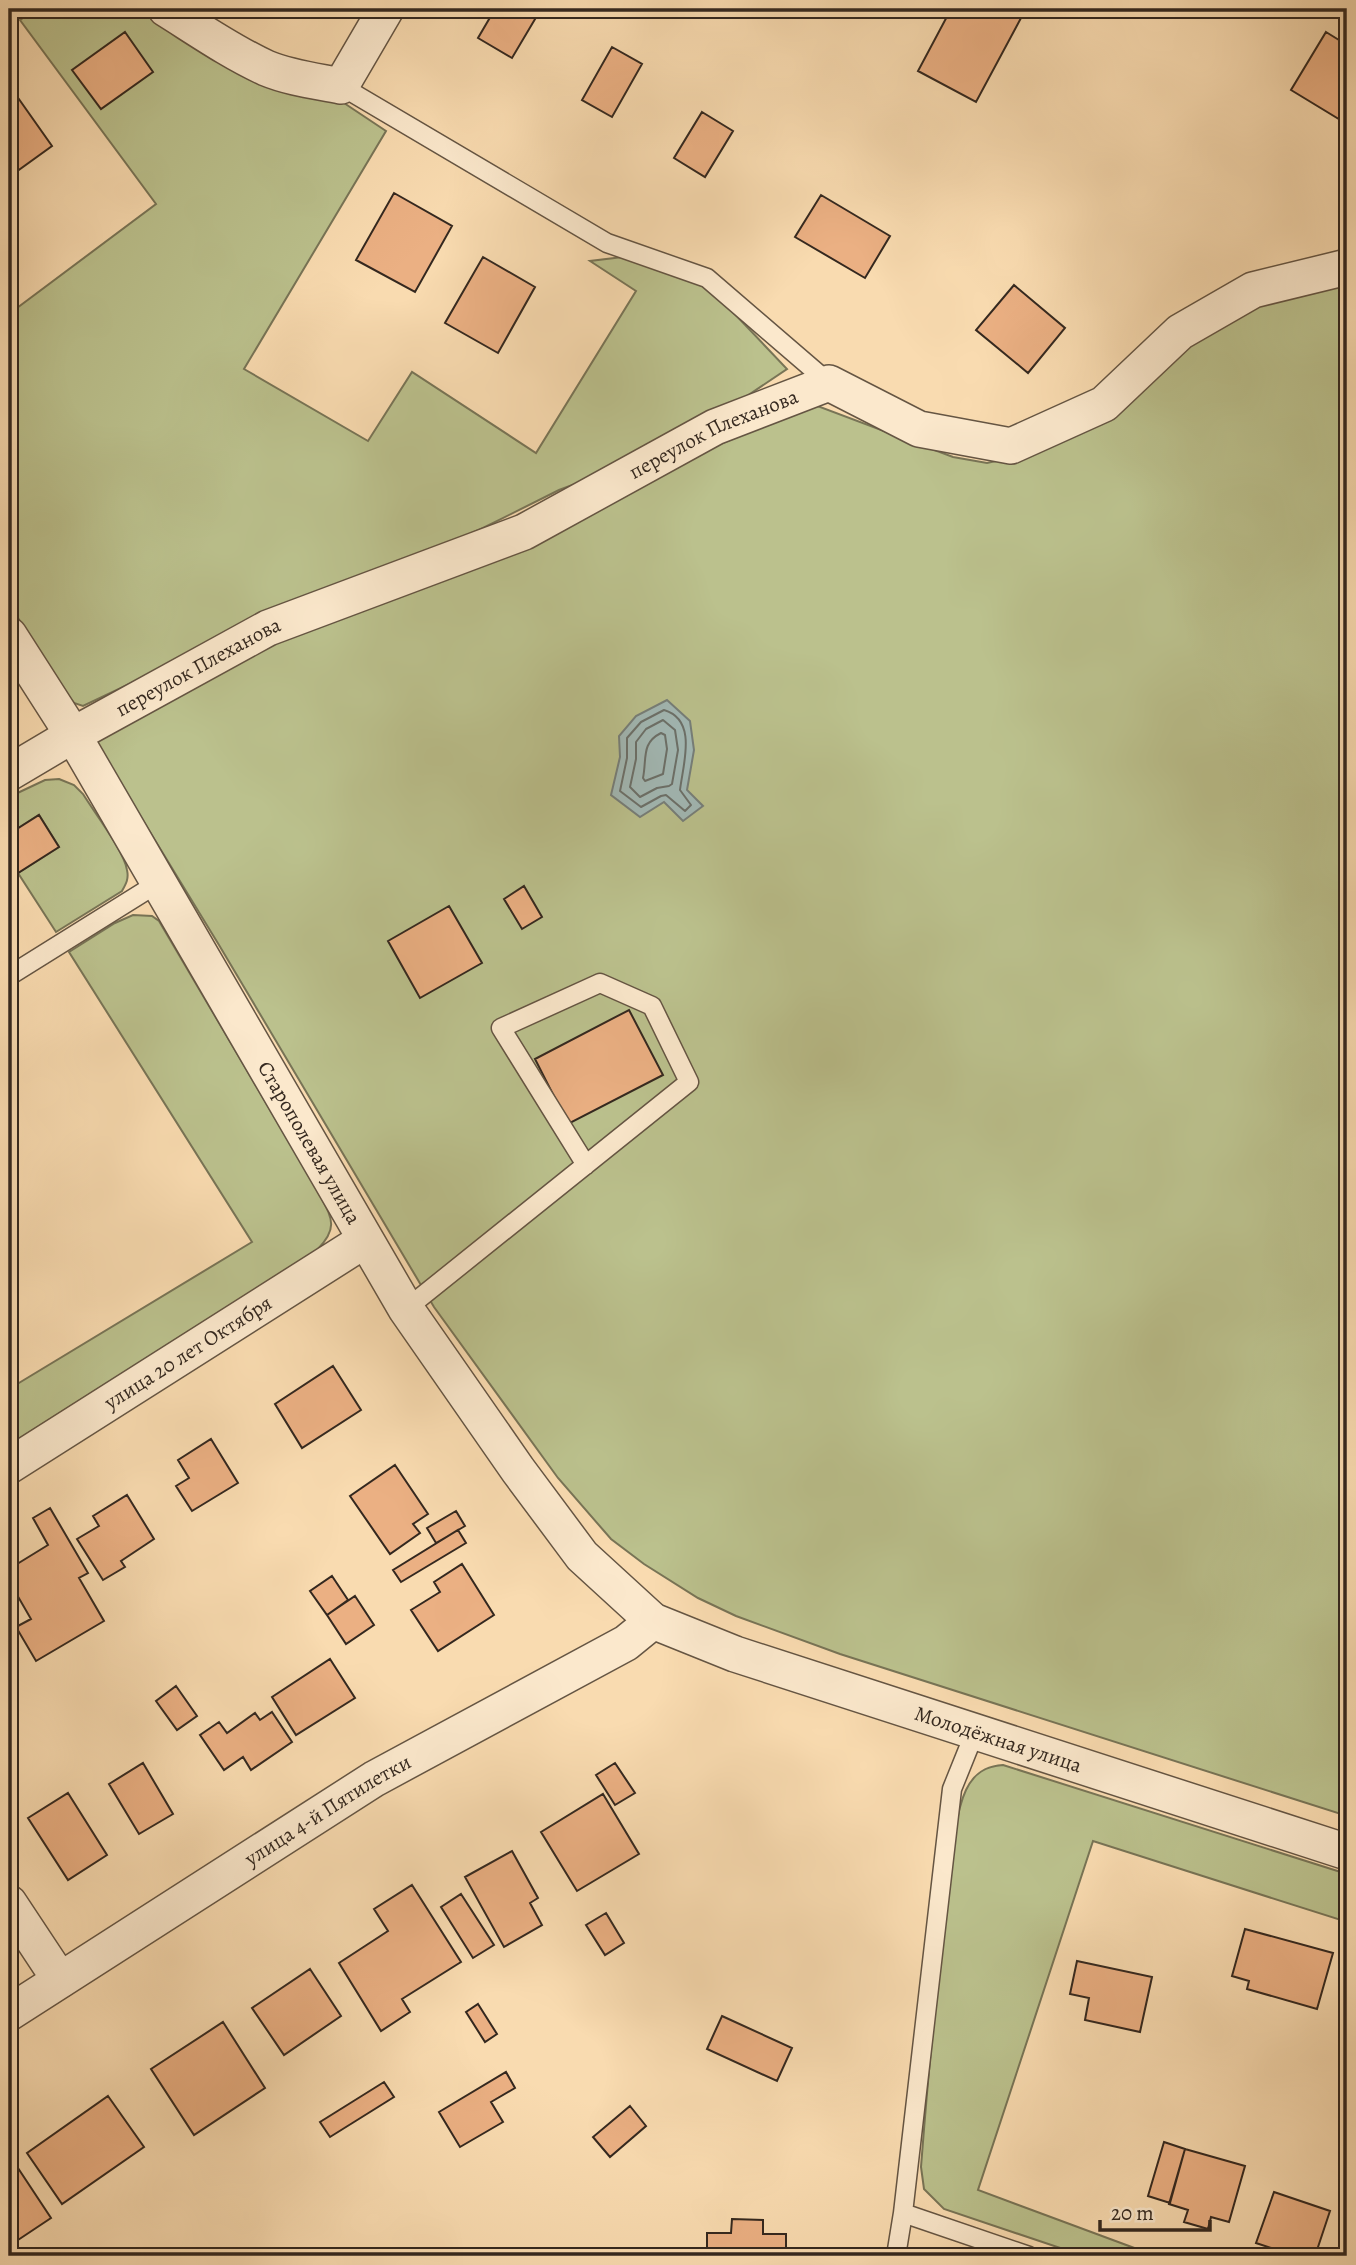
<svg xmlns="http://www.w3.org/2000/svg" width="1356" height="2265" viewBox="0 0 1356 2265" font-family="Alegreya,serif">
	<style>
		.green { fill: #bbc18d; stroke: #787456; stroke-width: 2 }
		.water { fill: #a2b9b6; stroke: #767f7a; stroke-width: 2 }
		.lines { fill: none; stroke-linecap: round; stroke-linejoin: round }
		.shore { stroke: #6b706a; stroke-width: 2 }
		.building { fill: #ebb083; stroke: #34281f; stroke-width: 2 }
		.service-casing { stroke: #655543; stroke-width: 21 }
		.minor-casing { stroke: #655543; stroke-width: 38 }
		.service { stroke: #fbe8cc; stroke-width: 18 }
		.minor { stroke: #fbe8cc; stroke-width: 35 }
		.labels { text-anchor: middle; stroke-width: 7; stroke-linejoin: round; paint-order: stroke }
		.street-label { font-size: 21px; fill: #34281f; stroke: #fbe8cc }
	</style>
	<rect width="100%" height="100%" fill="#f9dbb0"/>
	<filter id="stains"><feTurbulence type="fractalNoise" baseFrequency=".00286" numOctaves="4"/><feColorMatrix values="0 0 0 0 .2 0 0 0 0 .09 0 0 0 0 .02 0 0 0 .5 -.17"/></filter>
	<radialGradient id="worn" r=".72"><stop offset=".6" stop-color="#630" stop-opacity="0"/><stop offset="1" stop-color="#630" stop-opacity=".3"/></radialGradient>
	<path class="green" d="M37,9H158L341,101L386,131L244,369L368,441L412,372L536,453L636,291L590,261L631,256L710,288L787,369L667,450L559,490L483,528L393,568L328,590L83,706L74,703L68,696L9,604V314L156,204L20,20Z
		M1347,280V1816L840,1654L736,1616L698,1598L644,1564L611,1539L558,1478L434,1307L219,945L101,752L96,740L143,695L587,499L815,405L953,457L987,463L1038,452L1175,346L1250,303Z
		M59,779L74,785L83,794C94,812 124,851 127,870C129,879 126,884 122,891L56,932L18,873L59,847L39,815L9,834V797L45,780Z
		M133,915L152,916L159,921L318,1191C331,1217 340,1227 317,1250L9,1445V1389L252,1242L69,952L115,923Z
		M1003,1765L1347,1874V1922L1093,1841L978,2190L1156,2256H1084L944,2209L924,2189L921,2167C928,2076 936,1986 948,1895C951,1866 954,1815 966,1790C974,1773 986,1766 1003,1765Z"/>
	<path class="water" d="M667,700L690,721L694,750L687,790L703,806L683,821L664,802L640,817L611,795L620,757L619,736L636,716Z"/>
	<g class="lines">
		<path class="shore" d="M664,710C698,720 683,764 680,790L691,805L685,811L666,795L661,796L641,807L620,791L627,758V738L641,722Z
			M663,720L675,730L678,750L672,784L669,786L657,788L640,797L630,787L636,759V742L646,729Z
			M661,733L665,735L667,749L663,774L645,781L643,778C647,758 641,743 661,733Z"/>
	</g>
	<path class="building" d="M495,9H541L512,58L478,38Z
		M951,9H1003L1021,18L976,102L918,71Z
		M125,32L153,72L101,109L72,70Z
		M1326,32L1347,45V124L1291,90Z
		M612,47L642,64L612,117L582,100Z
		M9,85L52,146L9,177Z
		M702,112L733,131L705,177L674,158Z
		M394,193L452,226L415,292L356,260Z
		M821,195L890,236L865,278L795,237Z
		M483,257L535,287L498,353L445,323Z
		M1014,285L1065,328L1028,373L976,330Z
		M39,815L59,847L18,873L9,857V834Z
		M524,886L542,917L522,929L504,899Z
		M449,906L482,963L420,998L388,941Z
		M629,1010L663,1075L568,1124L535,1059Z
		M333,1366L361,1410L302,1448L275,1404Z
		M211,1439L238,1483L192,1511L176,1486L189,1478L178,1460Z
		M395,1465L428,1514L413,1524L420,1533L390,1554L350,1496Z
		M127,1495L154,1539L121,1561L125,1567L103,1580L77,1539L99,1526L93,1516Z
		M50,1508L88,1573L79,1578L104,1621L36,1661L16,1627L31,1619L9,1581V1569L48,1545L33,1518Z
		M456,1511L465,1526L436,1543L427,1528Z
		M458,1530L466,1543L401,1582L393,1570Z
		M462,1564L494,1615L438,1651L411,1610L440,1592L434,1582Z
		M332,1576L348,1600L327,1615L310,1591Z
		M355,1596L374,1625L346,1644L327,1615Z
		M330,1659L355,1698L296,1735L272,1697Z
		M176,1686L197,1716L177,1730L156,1701Z
		M272,1712L292,1742L251,1770L243,1757L224,1770L200,1735L219,1722L227,1733L255,1713L260,1720Z
		M143,1763L173,1814L139,1834L109,1784Z
		M615,1763L635,1793L615,1805L596,1775Z
		M68,1793L107,1855L68,1880L28,1818Z
		M603,1794L639,1854L577,1891L541,1832Z
		M512,1851L538,1898L530,1903L542,1925L504,1947L465,1877Z
		M412,1885L461,1962L402,1999L410,2012L381,2031L339,1963L388,1931L374,1909Z
		M461,1894L494,1945L473,1958L441,1907Z
		M606,1913L624,1943L605,1955L586,1925Z
		M1245,1929L1333,1953L1317,2009L1247,1989L1249,1981L1232,1976Z
		M1077,1961L1152,1977L1140,2032L1085,2020L1089,1998L1070,1994Z
		M310,1969L341,2016L284,2055L252,2008Z
		M478,2004L497,2034L485,2042L466,2012Z
		M722,2016L792,2048L777,2081L707,2049Z
		M223,2022L265,2088L194,2135L151,2069Z
		M506,2072L515,2088L491,2102L503,2122L460,2147L439,2112Z
		M384,2082L394,2097L330,2137L320,2122Z
		M108,2096L144,2147L62,2204L27,2153Z
		M630,2106L646,2126L610,2157L593,2137Z
		M1164,2142L1185,2149L1170,2203L1148,2196Z
		M1185,2149L1245,2166L1229,2222L1211,2217L1208,2229L1184,2222L1188,2210L1169,2204Z
		M12,2159L51,2218L9,2246V2161Z
		M1274,2192L1330,2211L1315,2256H1296L1256,2243Z
		M732,2219L763,2220V2234H786V2256H707V2233H731Z
		M198,2249L202,2256H186Z"/>
	<g class="lines">
		<defs>
			<path id="service" d="M341,86L607,243L707,278L829,383
				M9,976L158,883
				M406,1309L689,1082L652,1006L600,983L501,1028L586,1165
				M975,1732L952,1789L903,2213L1029,2256
				M896,2256L903,2213"/>
			<g id="minor">
				<path d="M166,9C198,29 231,52 266,68C290,78 316,81 341,86L386,9"/>
				<path id="s1" d="M9,635L73,735L406,1309L518,1470L582,1556L653,1621L735,1654L1347,1852"/>
				<path id="s2" d="M9,773L73,735L268,628L524,532L715,427L829,383L919,429L1011,446L1104,404L1180,332L1253,290L1347,267"/>
				<path id="s3" d="M9,1466L365,1240"/>
				<path d="M9,1903L60,1980"/>
				<path id="s4" d="M9,2013L374,1779L626,1643L653,1621"/>
			</g>
		</defs>
		<use href="#service" class="service-casing"/>
		<use href="#minor" class="minor-casing"/>
		<use href="#service" class="service"/>
		<use href="#minor" class="minor"/>
	</g>
	<g class="labels">
		<g class="street-label">
			<text dy="7" stroke="none"><textPath href="#s2" startOffset="784">переулок Плеханова</textPath></text>
			<text dy="7" stroke="none"><textPath href="#s2" startOffset="217">переулок Плеханова</textPath></text>
			<text dy="7" stroke="none"><textPath href="#s1" startOffset="590">Старополевая улица</textPath></text>
			<text dy="7" stroke="none"><textPath href="#s3" startOffset="212">улица 20 лет Октября</textPath></text>
			<text dy="7" stroke="none"><textPath href="#s1" startOffset="1547">Молодёжная улица</textPath></text>
			<text dy="7" stroke="none"><textPath href="#s4" startOffset="378">улица 4-й Пятилетки</textPath></text>
		</g>
	</g>
	<rect width="1356" height="2265" fill="none" stroke="#f9dbb0" stroke-width="35"/>
	<rect x="10" y="10" width="1335" height="2244" fill="none" stroke="#34281f" stroke-width="3.5"/>
	<rect x="18" y="18" width="1321" height="2230" fill="none" stroke="#34281f" stroke-width="2"/>
	<path d="M1100 2220v10h110v-10" fill="none" stroke="#34281f" stroke-width="3.5"/>
	<text x="1111" y="2220" font-size="21" fill="#34281f" stroke="#fbe8cc" stroke-width="5" paint-order="stroke">20 m</text>
	<rect width="100%" height="100%" filter="url(#stains)"/>
	<rect width="100%" height="100%" fill="url(#worn)"/>
</svg>
